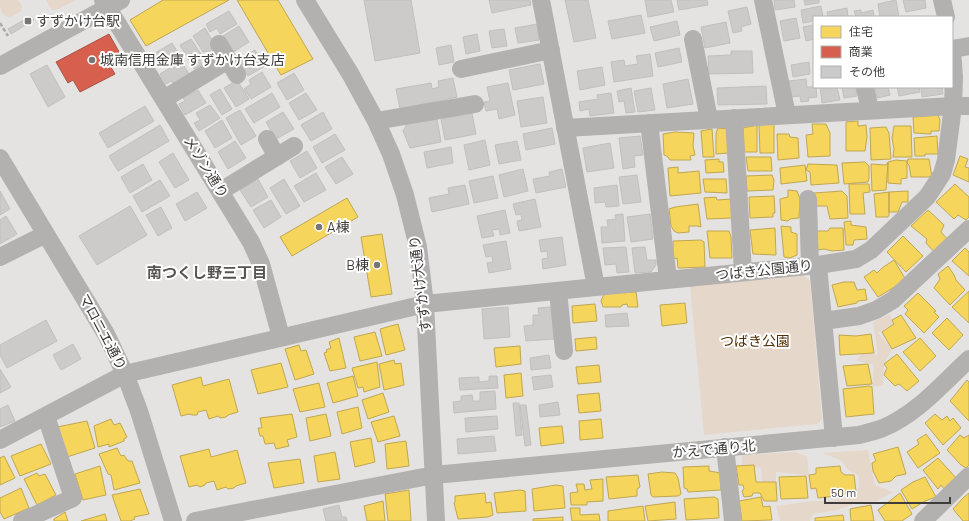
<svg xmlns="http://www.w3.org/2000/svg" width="969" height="521" viewBox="0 0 969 521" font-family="Barlow,'Noto Sans JP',sans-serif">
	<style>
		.green { fill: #e6d7cb }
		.homes { fill: #f6d55c; stroke: #bfa752 }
		.shops { fill: #d6604d; stroke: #a85548 }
		.building { fill: #cdcbca; stroke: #c1c0be }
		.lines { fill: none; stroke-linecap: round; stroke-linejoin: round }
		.path { stroke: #acacab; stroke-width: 2.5; stroke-dasharray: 4 2; stroke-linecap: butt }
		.minor { stroke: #b2b1b0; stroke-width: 18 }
		.poi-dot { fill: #787675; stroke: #fff; stroke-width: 1.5 }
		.labels { text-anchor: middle; stroke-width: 4; stroke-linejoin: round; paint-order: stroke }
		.poi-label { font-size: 14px; fill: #3e3c3b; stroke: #fff; text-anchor: start }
		.street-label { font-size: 14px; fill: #3e3c3b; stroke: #fff }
		.park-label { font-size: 14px; fill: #542f06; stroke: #fff }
		.neighbourhood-label { font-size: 15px; font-weight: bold; fill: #585451; stroke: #fff }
	</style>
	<rect width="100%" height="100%" fill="#e5e3e1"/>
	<path class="green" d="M0,0H18L22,6L21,11L10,18C0,14 0,10 0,0Z
		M46,0H76L59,9L52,10Z
		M803,274L810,281L822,419L817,424L704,435L690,286Z
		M890,314L894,324L878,333L892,349L884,364L883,385L872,387L874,365L856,360L863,353L878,355L873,322Z
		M868,450L875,485L893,492L877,501L859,502L838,510L813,514L810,521H780L776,506L812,501H832L858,495L859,476L847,469L842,461L823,453Z
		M795,452L807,456L809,475L776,472V482H762L761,468L742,465V455Z"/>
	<path class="homes" d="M163,0H229L146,46L130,20Z
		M237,0H278L313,59L281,75Z
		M938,115L940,120L939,131H931V134L914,133L913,117Z
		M858,121V126L866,125L867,137L865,151H846V122Z
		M774,123V153H760L759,125Z
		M812,124H826L830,133V156L808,157L806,135L813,134Z
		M757,125V152H744L743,128Z
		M894,126H911L912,157H893L894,149L892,138Z
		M886,127L889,133L891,159L871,160L870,128Z
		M718,128L728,129L729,153L716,154V133Z
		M712,129L714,157H703L701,131Z
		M675,132L694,133L693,146L695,155L690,156L691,160H670L667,156L664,155L663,134Z
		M777,134H789L790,137L798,138L799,158L778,160Z
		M937,136L938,154H925V156H915L914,138Z
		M960,156L968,159L965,167L969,168V182L953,175Z
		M746,157H771L772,171H748Z
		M719,159V162H723L724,172L706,173L705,160Z
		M908,159H929L932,177H911L909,165L907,163Z
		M896,160L907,161V178L901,179V184L888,183V162Z
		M865,162L869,166V178L868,182L844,184L842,163Z
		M888,162L886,190L872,191L871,164L886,165Z
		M808,164L837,165L839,183L811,185L810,172L806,170Z
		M805,165L807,181L781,184L780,168Z
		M678,167V173L699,171L701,193L670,196L668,168Z
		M772,175L774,180L773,190L747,191L746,176Z
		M703,179H726L727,193L705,192Z
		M849,184H869L870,192L863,193L865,214H850Z
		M955,184L969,197V217L966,220L958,215L954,219L936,202Z
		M788,190L797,191L800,199L799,218L790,219L788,221L781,220L780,199L788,197Z
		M842,191L847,196L848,218L830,219L827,206H815L814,193Z
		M908,191V202H902L898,212H889V192Z
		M889,192V215L888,217H876L874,194Z
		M774,196L775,213H773V217L750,218L749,197Z
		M716,197L717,200L731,199L732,218L707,219L704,198Z
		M347,198L358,217L292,256L280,237Z
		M698,204L701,227L697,226H689V232L678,233L674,231L671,226L669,209L675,207Z
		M928,210L944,225L941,232L949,241L935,253L926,243L927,239L911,226Z
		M851,221V225L866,227L867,239L854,240L853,245H846L844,222Z
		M781,226L791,227V232L797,234V255L790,258L784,257Z
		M775,228L776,255L753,254L750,230Z
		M830,228H843L844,250L832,251L824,249L818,250L815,231H828Z
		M707,231H729L731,237L732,258H710Z
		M382,234L392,294L371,297L361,237Z
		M903,236L923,256L906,272L887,252Z
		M701,240L704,242L705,267L678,268L677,258L673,259V241Z
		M965,248L969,252V276L952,261Z
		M894,260L906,280L878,297L864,277L874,270L877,273L882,268Z
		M948,266L954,275L956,280L965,290L950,305L934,288L940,279L938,274Z
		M844,282H854L857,290L865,289L867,300L858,301L857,303L838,307L832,285Z
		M969,291V323L952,307Z
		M636,292L638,307H628L627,304L622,305L621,307H603L601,301L604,294Z
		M918,293L936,311L934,312L939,317L924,333L905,314L908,310L904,306Z
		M685,303L687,323L662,326L660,305Z
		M595,304L597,321L573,323L572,306Z
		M901,315L916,338L892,349L882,332L894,324L892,320Z
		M947,318L963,335L949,350L932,333Z
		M398,324L405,350L386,355L380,329Z
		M375,332L382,356L360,361L354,337Z
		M871,334L874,353L840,355L839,335L856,336Z
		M596,337L597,349L576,351L575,339Z
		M339,338L346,368L330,371L324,353L327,352L326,350L331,348L329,342Z
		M920,338L936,356L920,371L903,352Z
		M299,345L301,351L306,350L314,374L295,380L285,349Z
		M520,346L521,364L496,367L494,348Z
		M897,354L919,381L907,391L899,384L895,386L884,375L887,368L884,364Z
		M394,360L395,364L401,363L404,385L384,390L379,364Z
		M377,362L380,387L364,392L363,387L358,388L352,368Z
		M281,363L288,387L258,394L251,370Z
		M868,364L872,384L847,386L843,366Z
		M599,365L601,382L578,384L576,367Z
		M521,373L523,396L506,398L504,375Z
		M353,376L358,396L333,403L327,383Z
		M201,377L203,386L229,379L238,412L228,415L226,417L220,418L218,416L209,419L206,410L198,412L197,415H192L189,414L181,416L172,385Z
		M967,380L969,382V421L950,401Z
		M319,383L325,407L300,412L293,389Z
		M869,386L872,387L874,414L846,417L843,389Z
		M383,393L389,412L368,419L362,400Z
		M599,393L601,411L579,413L577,395Z
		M358,407L362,428L342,434L337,412Z
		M292,414L297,437L287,440L289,446L276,449L274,443L265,444L263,436H260L258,428H262L260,418Z
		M326,414L331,436L310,441L306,418Z
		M935,414L942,420L947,416L950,421L953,418L961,428L943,445L925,423Z
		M394,416L400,436L378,442L371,422Z
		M111,419L114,425L120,423L127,437L124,439V441L109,447V444L98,447L94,426Z
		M601,419L603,438L580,440L579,421Z
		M87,421L95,448L67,457L57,427Z
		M562,426L564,443L541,446L539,428Z
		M926,434L940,453L918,468L907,452L919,444L917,440Z
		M960,435L964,438L969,435V465L966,468L961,465L947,450Z
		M371,438L375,462L355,467L350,442Z
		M406,441L409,466L387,469L385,444Z
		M41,444L51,464L20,476L11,456Z
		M898,447L906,474L896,476L891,481L879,483L873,471L872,463L876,461L873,454Z
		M117,448L121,456L124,455L128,461H132L140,483L114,490L111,475L108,474L99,454Z
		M209,449L211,457L237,450L246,483L236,486L234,488L228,489L226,487L217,490L214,481L206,483L205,485L200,487L197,485L189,487L180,456Z
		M335,452L340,479L318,482L314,456Z
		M4,456L15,478L0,485V458Z
		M938,458L956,478L944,489L941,485L938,489L923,470Z
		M300,459L304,483L274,488L268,463Z
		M754,465L756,482H776L777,501H764L760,493H753L752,496L744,497L742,491L744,489L743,485H739L736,466Z
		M100,466L106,495L83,500L75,474Z
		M709,466V471L721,473V490L688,492L687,489L684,488L683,467Z
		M840,466L841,472L845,475H854L856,491H847L844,495L818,498L816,488L811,489L809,475L816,474V468Z
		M662,472L675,473L678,478L681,494L678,496L653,497L651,495L648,474Z
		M37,473L39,476L45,474L56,495L37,505L24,479Z
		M638,475L640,487L637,489V496L609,499L606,477Z
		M806,476L808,498L781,499L779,477Z
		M925,477L936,497L925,501L912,509L901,490L913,482Z
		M603,479V501L587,502V505H571L570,493L578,492L576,484H584L585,490L592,489L590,480Z
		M556,485L563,486L565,508L534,511L532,489Z
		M21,488L29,508L4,519L0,512V498Z
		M140,489L149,514L134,517L135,519L130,521H121L112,495Z
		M409,490L411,521H388L385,494Z
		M520,490L525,491L526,511L497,513L494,493Z
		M485,493L486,503L491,502L493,515L488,517L458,519L454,503L455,502V496Z
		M900,493L912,514L902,521H885L878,510Z
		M969,493V521H963L953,509L963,498Z
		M714,497L718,499L719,518L686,520L684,499Z
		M761,497L763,507L770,506L772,520L742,521L739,501Z
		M383,501L385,521H367L364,506Z
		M675,502L676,519L648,521L645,506Z
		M871,505L874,521H851L850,509Z
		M643,506L645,521H608V511Z
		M570,508H580V515L599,514L600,521H572Z
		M65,512L68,521H54V519Z
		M105,514L107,521H81Z
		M843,515L844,521H815V518Z
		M563,517V521H533V519Z"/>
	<path class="shops" d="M109,34L122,57L109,64L115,74L80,92L73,80L68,83L56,62Z"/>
	<path class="building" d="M364,0H411L420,53L375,61Z
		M489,0H530L531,5L492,13Z
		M565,0H588L596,38L574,42Z
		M645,0H671L674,12L648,17Z
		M677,0H707L708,5L679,10Z
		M774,0H794L795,7L775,10Z
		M804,0H819V3L805,5Z
		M896,0L899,17H880L878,4Z
		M903,0H925L926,8L906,12Z
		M821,6L823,17H814V21L803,23L801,10Z
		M747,7L751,24L741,27L742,31L733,33L728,11Z
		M847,8L848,17H828L827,12Z
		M861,10V13L873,10L874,17H856L854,11Z
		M229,11L237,24L220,34L217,28L210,32L206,24Z
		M641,15L645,33L612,39L608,21Z
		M31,16L34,20L11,34L8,29Z
		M796,18L800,38L784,41L780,21Z
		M677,21L680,35L654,41L650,27Z
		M726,22L730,43L705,48L701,27Z
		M537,24L539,40L518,43L515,28Z
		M814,25V39L806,41L803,27Z
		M239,26L249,42L233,52L223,36Z
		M205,28L215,45V53L210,57L206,51L203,52L193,36Z
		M504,29L507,46L492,48L489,31Z
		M477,34L480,51L466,54L463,37Z
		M191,39L201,54L198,56L202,65L194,69L180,45Z
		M172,43L180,56L164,65L160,60L155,63L150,56Z
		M451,45L454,62L439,65L436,48Z
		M679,48L682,62L658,67L655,53Z
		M255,50L265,66L248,76L238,60Z
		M731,51H752L753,73L709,74L708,56L731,55Z
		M650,54L653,76L614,82L611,62L624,60L625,66L638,64L636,56Z
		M181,61L189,74L173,83L171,81L166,84L160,74Z
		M809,62L810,74L793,77L791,65Z
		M540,64L544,84L513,90L509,70Z
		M47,65L65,97L48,107L30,74Z
		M602,67L605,85L580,90L577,71Z
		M262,72L271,87L251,99L244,89L251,84L249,80Z
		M294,73L304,90L287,100L277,83Z
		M453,78L457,97L400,109L396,89L431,83L432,89L439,87L438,81Z
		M688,79L693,104L667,108L663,84Z
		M806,79L807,87H816L817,97L808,98L809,101L801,102L800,96L791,97L789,81Z
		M237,80L249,99L236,107L224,88Z
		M508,83L515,115L499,119L497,109L486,111L484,102L490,101L487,87Z
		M766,86L767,104L718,105L717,88Z
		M820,87H837L840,100L822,103Z
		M842,87H856L857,96L844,98Z
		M875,87H888L890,95L877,98Z
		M897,87H919L920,92L899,96Z
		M921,87H942L943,94L922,97Z
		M631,88L635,112L626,113L624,101L619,102L617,91Z
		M651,88L655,110L638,112L634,91Z
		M220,89L232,109L222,115L210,95Z
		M198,90L206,103L185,115L179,104L185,101L183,98Z
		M272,93L280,107L254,123L245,109Z
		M306,93L317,110L299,120L289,103Z
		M611,93L614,113L590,116L589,109L580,111L579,102L598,99L597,95Z
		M543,97L547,123L521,127L517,101Z
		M210,105L220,118L199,131L194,123L200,120L196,113Z
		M145,106L154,121L108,148L99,133Z
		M240,110L256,136L241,145L226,118Z
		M283,112L294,129L276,139L266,122Z
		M323,112L332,129L311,141L301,125Z
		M472,113L476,134L445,140L441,119Z
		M437,119L441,142L410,148L403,131L407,124Z
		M222,120L232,138L215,148L205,131Z
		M160,125L169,141L118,171L109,156Z
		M552,128L555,144L526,150L523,134Z
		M335,134L345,150L322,163L313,147Z
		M640,136L643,155L634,156L635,167L623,169L619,138Z
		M485,140L490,165L469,170L464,145Z
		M235,141L246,158L228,169L218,152Z
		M517,141L521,160L499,164L495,145Z
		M610,143L614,168L587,172L583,148Z
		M451,147L453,163L427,168L424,152Z
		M307,151L317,168L300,178L290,161Z
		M173,153L189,180L175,188L159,162Z
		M342,157L353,174L336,184L325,167Z
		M143,164L152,180L130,193L121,177Z
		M523,169L528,191L504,197L499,175Z
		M562,169L566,187L536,193L533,179L550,176L549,172Z
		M316,173L326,190L304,202L294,186Z
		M637,175L641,202L623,204L619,177Z
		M493,176L498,198L474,203L469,181Z
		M258,179L268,197L251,207L240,190Z
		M284,179L300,206L286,214L270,188Z
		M160,180L170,196L142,212L133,196Z
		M465,185L469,204L432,212L429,198L449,194L448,188Z
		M617,185L619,206L606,207L605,202L595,203L594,188Z
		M0,191L10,209L0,215Z
		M197,192L207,208L185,221L176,204Z
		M535,199L541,227L519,231L517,221L522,220L521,214L516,215L513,204Z
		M271,200L281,217L264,228L253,210Z
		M130,206L147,235L97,265L79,236Z
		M161,207L172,228L158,236L146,215Z
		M505,210L510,233L500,235L499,229L492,230L494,236L482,238L477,216Z
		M623,214L625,241L602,243L601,227H608L607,220L616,219L615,215Z
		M650,214L653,239L631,242L627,217Z
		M6,216L17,234L0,244V220Z
		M562,237L566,265L543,269L542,259L548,258L547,251L541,252L539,240Z
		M506,241L511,269L489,273L487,263L493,262L492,256L486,257L483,245Z
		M626,247L629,272L617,273L616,264L605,265L603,248Z
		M645,247L647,260H656V265L651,272L635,273L632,248Z
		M508,307L510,337L484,339L482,309Z
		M551,307L554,339L526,341L524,326L533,325V315H539L538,308Z
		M627,313L629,326L606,327L605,315Z
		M46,320L57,341L7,368L0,355V345Z
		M73,344L81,359L61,370L53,355Z
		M549,355L551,368L531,370L530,358Z
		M0,369L11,387L0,393Z
		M551,375L553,387L534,390L532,377Z
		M489,376H497L498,388L460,390L459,378L479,377V382L489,381Z
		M495,391L496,409L454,413L453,402L461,401V396L472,395L473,401H480V392Z
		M558,402L560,415L540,417L539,405Z
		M513,403H519L522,435L516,436Z
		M8,405L15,421L0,427V409Z
		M520,405H526L531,445L525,446Z
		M497,416L498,429L466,432L465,418Z
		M494,436L496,451L458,454L457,439Z
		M339,505L342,517H346L347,521H326L323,509Z"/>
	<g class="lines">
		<path class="path" d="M0,23L8,36"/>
		<path class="minor" d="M103,0L251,242L261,264L281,337
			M305,0L351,75L376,121L391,154L405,195L418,247L425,304L436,521
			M541,0L596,287
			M763,0L787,115
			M942,0L946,17
			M693,39L709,119
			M219,44L237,75
			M952,49L969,46
			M0,66L121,0
			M461,69L551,50
			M865,87L870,110
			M164,99L228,60
			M734,118L743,272
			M376,121L475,104
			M649,123L668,279
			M565,128L953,106H969
			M267,139L277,157
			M0,158L106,334L125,374L139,411L173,521
			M221,191L294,146
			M808,199L810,266
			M0,257L46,234
			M818,265L834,438
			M558,291L564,351
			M823,321L859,316L876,310L893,300L969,229
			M0,440L125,374L425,304L818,265L856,259L871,250L927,197L935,185L942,174L946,160L953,106L954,77L952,49
			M725,447L733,521
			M22,521L73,498L46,416
			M195,521L434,475L859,435C867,433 875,431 883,428C917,414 943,383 969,359
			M923,521L969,476"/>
	</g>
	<g class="poi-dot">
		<rect x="24" y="17" width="8" height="8" rx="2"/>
		<circle cx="92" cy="60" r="4"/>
		<circle cx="319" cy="227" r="4"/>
		<circle cx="377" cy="265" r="4"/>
	</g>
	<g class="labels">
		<g class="poi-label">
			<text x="36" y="26">すずかけ台駅</text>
			<text x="100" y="65">城南信用金庫 すずかけ台支店</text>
			<text x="327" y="232">A棟</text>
			<text x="369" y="270" text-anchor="end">B棟</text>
		</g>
		<g class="street-label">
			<text transform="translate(206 167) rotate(58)" y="5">メゾン通り</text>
			<text transform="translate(764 270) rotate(-6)" y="5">つばき公園通り</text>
			<text transform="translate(420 284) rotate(-97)" y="5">すずかけ大通り</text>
			<text transform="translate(103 332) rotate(62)" y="5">マロニエ通り</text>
			<text transform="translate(714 449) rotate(-5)" y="5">かえで通り北</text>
		</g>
		<g class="park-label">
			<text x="755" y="346">つばき公園</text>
		</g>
		<g class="neighbourhood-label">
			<text x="207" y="278">南つくし野三丁目</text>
		</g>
	</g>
	<rect x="813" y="16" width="140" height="72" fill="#ffffff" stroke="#b2b1b1"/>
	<rect x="821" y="26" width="20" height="12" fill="#f6d55c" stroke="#b2b1b1"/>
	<text x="849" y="36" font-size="12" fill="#3e3c3b">住宅</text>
	<rect x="821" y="46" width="20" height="12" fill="#d6604d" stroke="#b2b1b1"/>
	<text x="849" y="56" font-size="12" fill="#3e3c3b">商業</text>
	<rect x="821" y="66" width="20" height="12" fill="#cdcbca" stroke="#b2b1b1"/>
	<text x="849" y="76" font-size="12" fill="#3e3c3b">その他</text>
	<path d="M825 497v6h125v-6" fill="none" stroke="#3e3c3b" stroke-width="2"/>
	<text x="831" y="497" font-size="12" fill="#3e3c3b" stroke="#ffffff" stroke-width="3" paint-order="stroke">50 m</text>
</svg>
